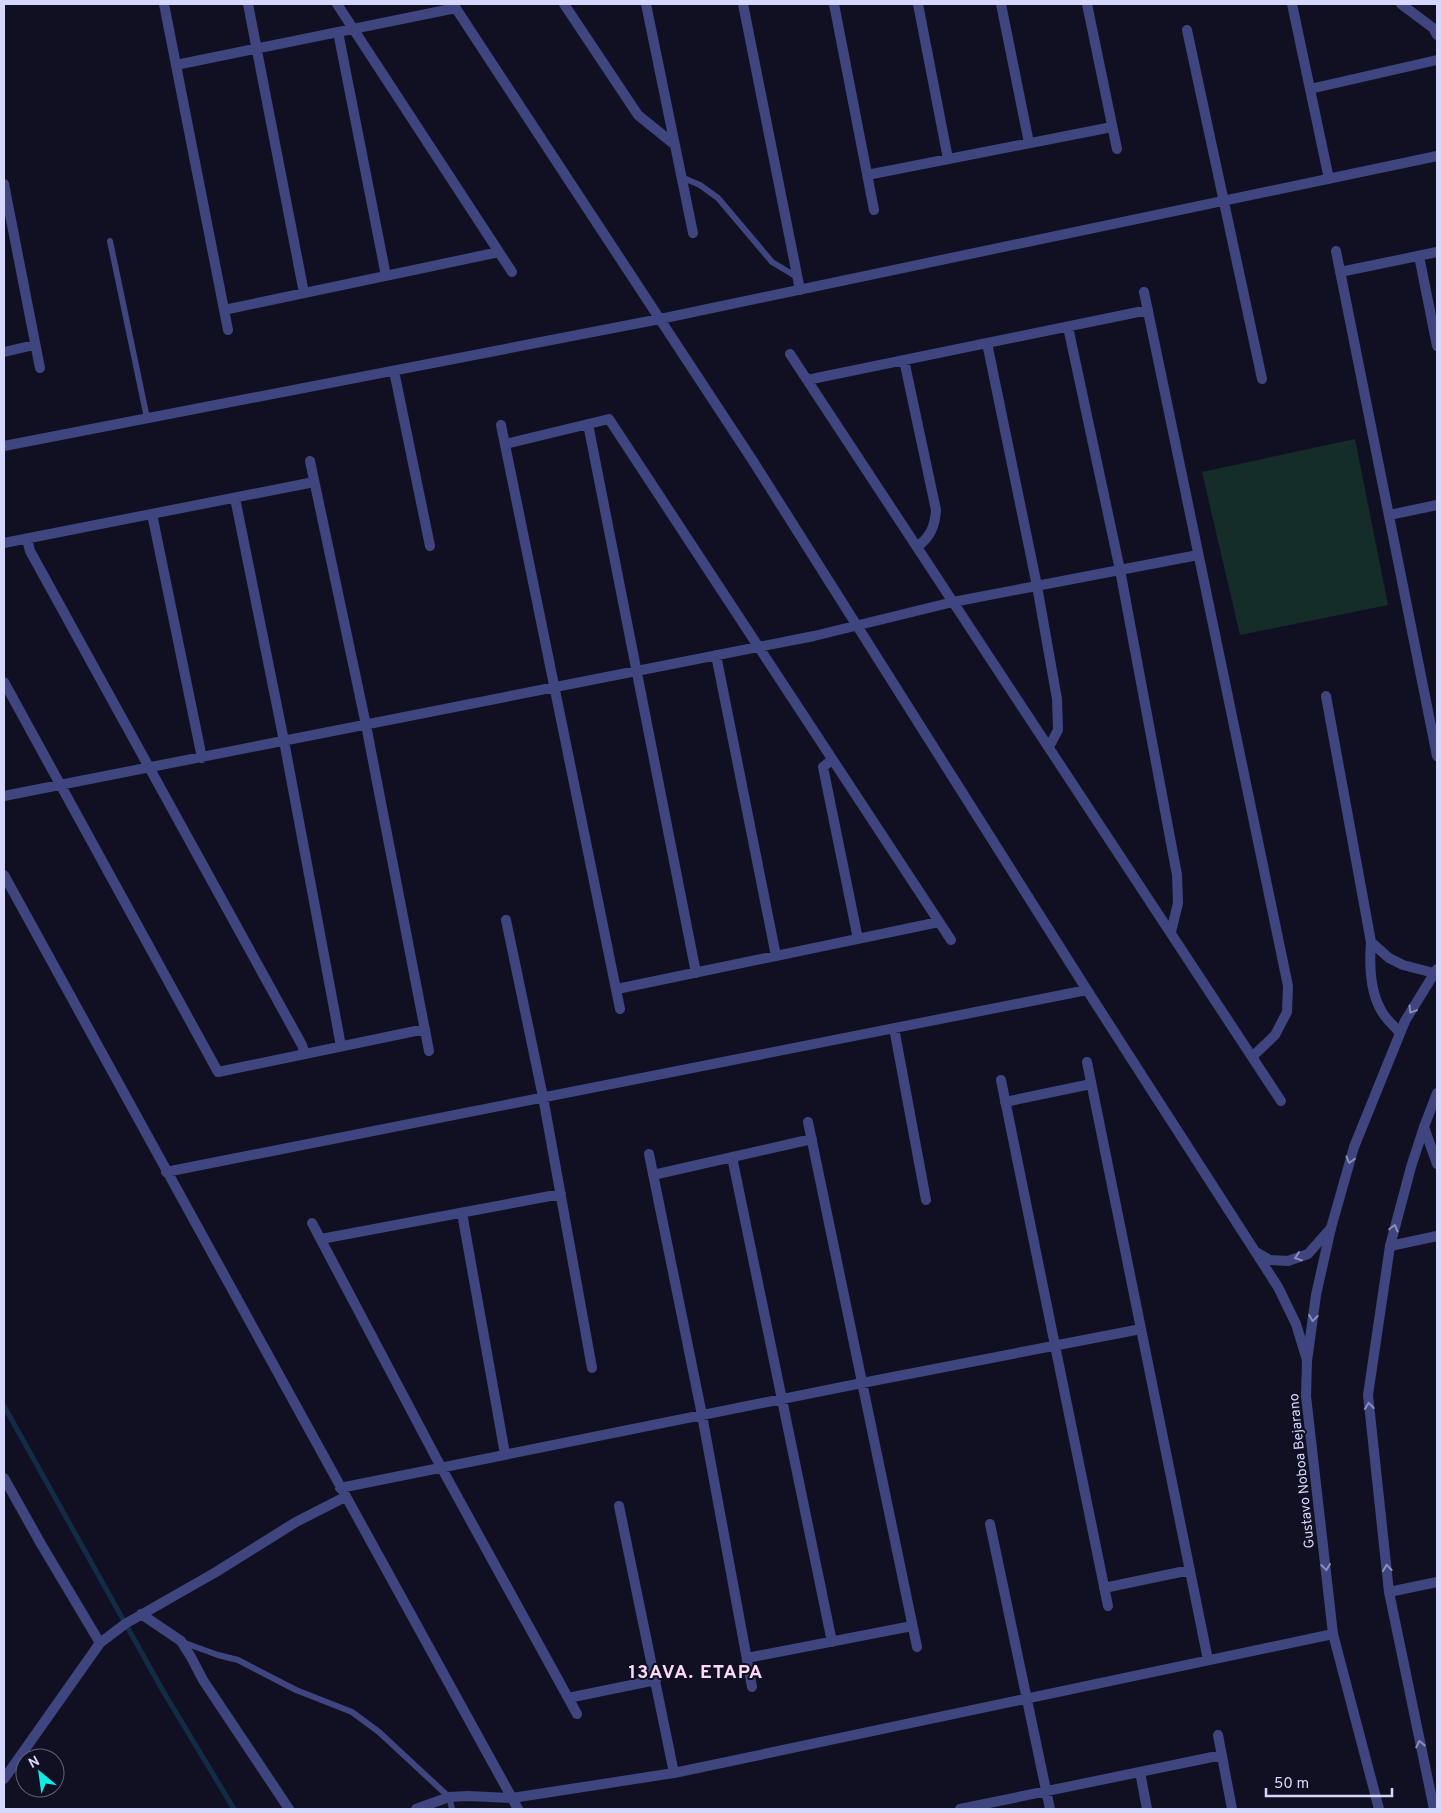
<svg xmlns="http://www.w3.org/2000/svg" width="1441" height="1813" viewBox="0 0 1441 1813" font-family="Overpass,sans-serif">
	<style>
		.green { fill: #142d29 }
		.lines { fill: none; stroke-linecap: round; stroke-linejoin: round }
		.stream { stroke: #122c46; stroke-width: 5 }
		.service { stroke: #3f457e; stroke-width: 6 }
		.minor { stroke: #3f457e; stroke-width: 10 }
		.tertiary { stroke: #3f457e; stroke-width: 10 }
		.oneway { stroke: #8a8ebd }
		.labels { text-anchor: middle; stroke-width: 4; stroke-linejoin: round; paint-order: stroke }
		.street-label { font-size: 14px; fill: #d6d7fc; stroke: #111023 }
		.district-label { font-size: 19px; font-weight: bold; letter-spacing: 1px; fill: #fcd8f3; stroke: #111023 }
	</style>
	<rect width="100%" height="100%" fill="#111023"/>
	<path class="green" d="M1355,439L1388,605L1240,635L1202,472Z"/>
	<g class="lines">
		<path class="stream" d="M4,1406L163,1691L234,1809"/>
		<path class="service" d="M681,177L700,185L718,198L772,262L797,277
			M110,241L147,418
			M182,1642L218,1655L238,1660L296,1690L352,1712L379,1732L449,1797L452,1809"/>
		<path class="minor" d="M164,4L228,330
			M248,4L304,293
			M337,4L512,272
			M453,4L753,461L1087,990L1278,1287L1296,1324L1307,1360
			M564,4L638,115L675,145
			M646,4L693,233
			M743,4L800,290
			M834,4L874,210
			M918,4L948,159
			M1001,4L1029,143
			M1087,4L1117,149
			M1292,4L1329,179
			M1401,4L1433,28L1437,35
			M1187,30L1262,379
			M338,32L386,276
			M176,65L456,8
			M1310,89L1437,60
			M867,175L1112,127
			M4,184L40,368
			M1336,251L1437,756
			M1419,256L1437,346
			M1340,272L1437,252
			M1144,292L1288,986L1287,1012L1275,1035L1253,1056
			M224,310L499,252
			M1068,327L1120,570L1177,875L1178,903L1171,932
			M987,343L1037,586L1057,699L1058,730L1049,747
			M4,352L34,345
			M790,354L1281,1101
			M904,360L936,510C935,527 930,537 917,547
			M394,371L430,546
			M807,380L1148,310
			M588,424L696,973
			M501,425L620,1009
			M505,444L609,419L951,940
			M4,446L660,319L1437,156
			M310,461L366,725L429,1051
			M235,498L284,741L341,1046
			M152,514L202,758
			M1389,515L1437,505
			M27,539L30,551L302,1045L305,1054
			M4,543L314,482
			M716,655L776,956
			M4,682L218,1072L425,1029
			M1326,696L1371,942C1369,967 1370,995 1384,1015C1389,1022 1395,1027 1400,1033
			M832,760L823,767L858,939
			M4,796L814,636L953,602L1198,555
			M4,875L518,1809
			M506,920L543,1097L592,1368
			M1371,942L1389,958L1403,965L1434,973
			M617,989L939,922
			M894,1028L926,1200
			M1087,1062L1208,1660
			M1001,1080L1108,1606
			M1005,1102L1091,1084
			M808,1122L917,1647
			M1424,1127L1437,1164
			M649,1154L702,1415L752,1687
			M732,1157L832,1642
			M166,1172L1087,990
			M653,1175L812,1139
			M462,1213L505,1454
			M312,1223L441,1467L577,1714
			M321,1239L561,1194
			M1390,1246L1437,1236
			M1256,1252L1270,1260L1288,1261L1308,1254L1331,1228
			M4,1478L41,1544L100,1643
			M340,1488L862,1383L1141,1329
			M619,1506L674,1773
			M990,1524L1050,1809
			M1104,1588L1190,1570
			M1389,1592L1437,1582
			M141,1614L181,1641L191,1657L203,1680L289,1809
			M747,1658L912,1626
			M568,1698L656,1680
			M1218,1735L1232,1809
			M1140,1772L1147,1809
			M4,1779L100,1643L125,1624L216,1572L296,1522L345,1497
			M416,1809L449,1797L468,1796L512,1798L674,1773L1333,1634
			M960,1809L1222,1755"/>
		<path class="tertiary" d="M1379,1809L1333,1634L1306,1396L1307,1361L1316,1295L1331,1228L1354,1147L1405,1021L1437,969
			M1434,1809L1389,1592L1368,1395L1390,1246L1411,1167L1424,1127L1437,1093"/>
	</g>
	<defs><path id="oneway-chevron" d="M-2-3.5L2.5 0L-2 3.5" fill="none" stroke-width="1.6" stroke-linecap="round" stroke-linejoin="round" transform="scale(1.25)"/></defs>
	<g class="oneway">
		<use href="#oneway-chevron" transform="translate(1412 1010) rotate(121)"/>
		<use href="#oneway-chevron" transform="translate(1350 1160) rotate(106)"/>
		<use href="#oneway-chevron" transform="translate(1394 1228) rotate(-75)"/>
		<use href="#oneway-chevron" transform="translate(1298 1257) rotate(162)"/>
		<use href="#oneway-chevron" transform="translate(1313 1318) rotate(97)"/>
		<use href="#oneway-chevron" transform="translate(1369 1406) rotate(-96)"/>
		<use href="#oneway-chevron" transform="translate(1326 1567) rotate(83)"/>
		<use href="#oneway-chevron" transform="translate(1387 1568) rotate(-96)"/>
		<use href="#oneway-chevron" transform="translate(1420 1744) rotate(-102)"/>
	</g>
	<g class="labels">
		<g class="street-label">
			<text transform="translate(1301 1471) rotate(-96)" y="5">Gustavo Noboa Bejarano</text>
		</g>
		<g class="district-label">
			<text x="696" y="1678">13AVA. ETAPA</text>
		</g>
	</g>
	<rect width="1441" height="1813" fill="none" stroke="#d6d7fc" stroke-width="10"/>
	<g transform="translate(40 1773) rotate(331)"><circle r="24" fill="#111023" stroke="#60607a"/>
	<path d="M0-4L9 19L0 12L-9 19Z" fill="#14eae4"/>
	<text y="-8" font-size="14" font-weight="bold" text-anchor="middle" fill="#d6d7fc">N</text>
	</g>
	<path d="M1266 1788v8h126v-8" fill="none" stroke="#d6d7fc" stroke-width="2.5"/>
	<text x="1274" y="1788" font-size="15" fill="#d6d7fc" stroke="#111023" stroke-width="4" paint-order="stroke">50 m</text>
</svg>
